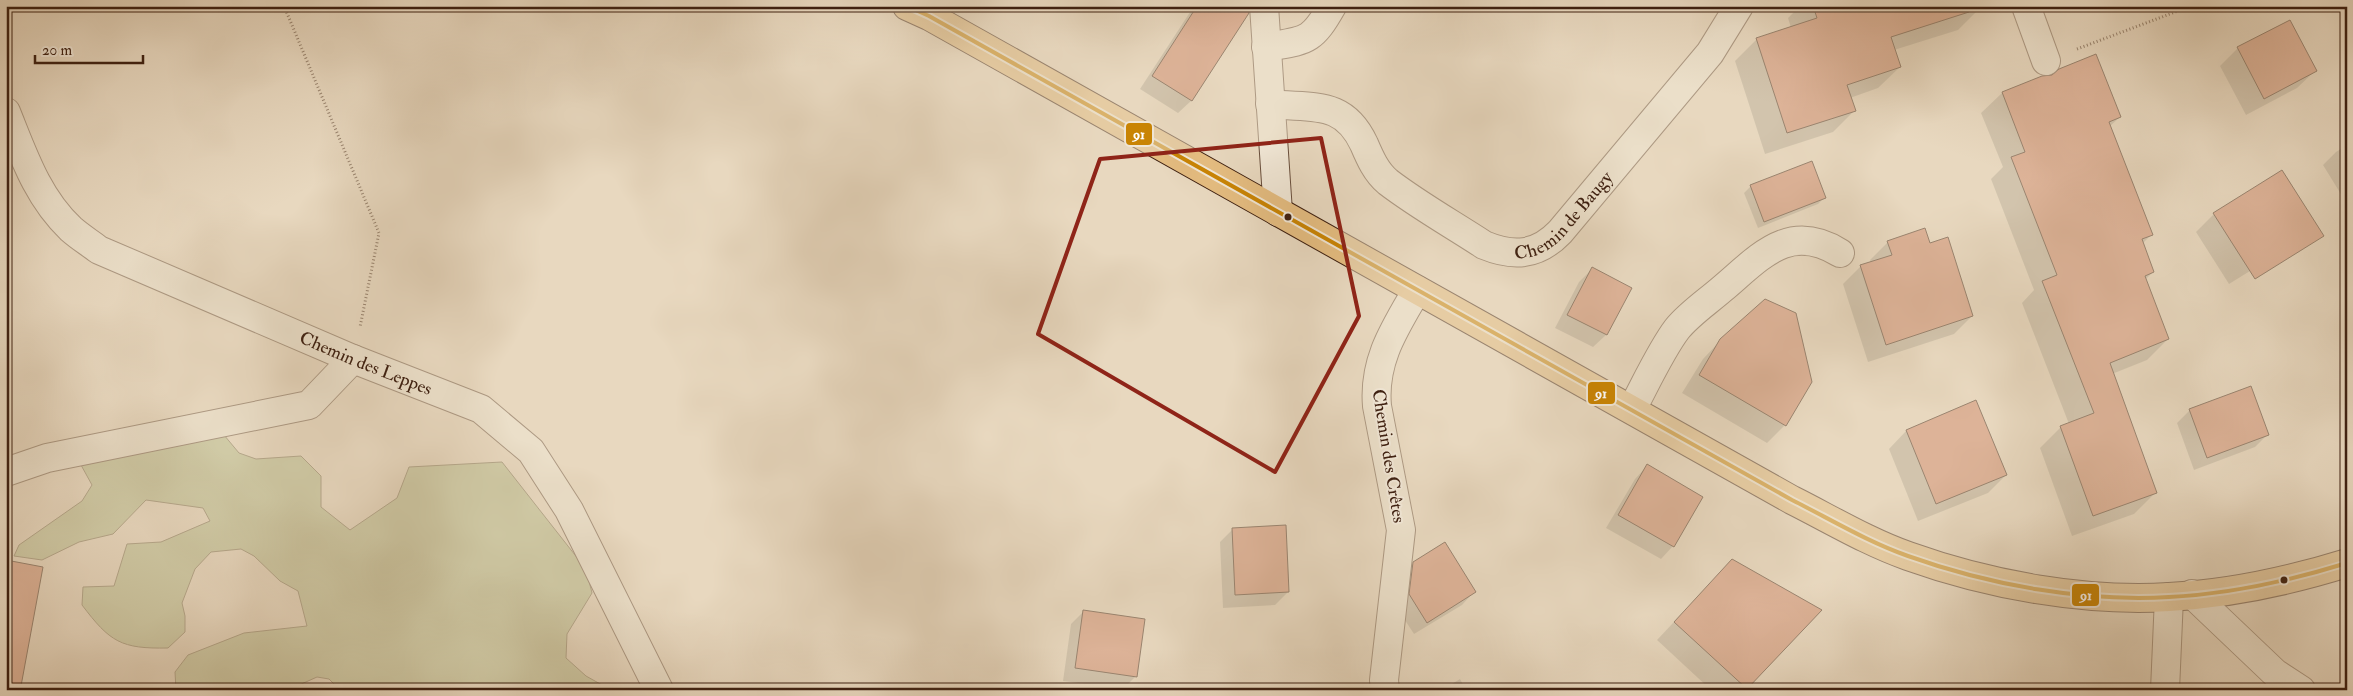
<svg xmlns="http://www.w3.org/2000/svg" width="2353" height="696" viewBox="0 0 2353 696" font-family="'IM FELL Double Pica',serif">
	<style>
		.green { fill: #b9be8f; stroke: #7c6f50 }
		.shadow { fill: #0003 }
		.building { fill: #d08669; stroke: #3e2011 }
		.lines { fill: none; stroke-linecap: round; stroke-linejoin: round }
		.minor-casing { stroke: #684e3c; stroke-width: 30 }
		.major-casing { stroke: #3e2011; stroke-width: 30 }
		.path { stroke: #3e2011; stroke-width: 3; stroke-dasharray: 1 2.5; stroke-linecap: butt }
		.minor { stroke: #f0e6d5; stroke-width: 28 }
		.major { stroke: #e4bc80; stroke-width: 28 }
		.bus-1-casing { stroke: #f0e6d5; stroke-width: 8 }
		.bus-1 { stroke: #c98404; stroke-width: 4 }
		.marked { fill: none; stroke: #8f2418; stroke-width: 4; stroke-linejoin: round }
		.bus-dot { fill: #3e2011; stroke: #f0e6d5; stroke-width: 2 }
		.labels { text-anchor: middle; stroke-width: 4; stroke-linejoin: round; paint-order: stroke }
		.street-label { font-size: 18px; fill: #3e2011; stroke: #f0e6d5 }
		.line-badge { stroke: #f0e6d5; stroke-width: 2 }
		.badge-label { font-size: 14px; text-anchor: middle; font-weight: bold; fill: #fff }
	</style>
	<rect width="100%" height="100%" fill="#e8d8bf"/>
	<filter id="stains"><feTurbulence type="fractalNoise" baseFrequency=".004" numOctaves="4"/><feColorMatrix values="0 0 0 0 .2 0 0 0 0 .09 0 0 0 0 .02 0 0 0 .5 -.17"/></filter>
	<radialGradient id="worn" r=".72"><stop offset=".6" stop-color="#630" stop-opacity="0"/><stop offset="1" stop-color="#630" stop-opacity=".3"/></radialGradient>
	<path class="green" d="M224,435L239,453L256,459L301,456L321,476V507L350,530L397,498L409,467L502,462L586,569L592,593L567,634L566,658L586,676L611,690H340L329,679L317,677L288,690H176L175,672L188,655L244,633L307,626L298,591L280,581L254,556L241,549L211,552L195,569L182,603L185,616V632L168,648C121,649 110,642 82,605L83,587L114,586L127,544L161,542L210,521L203,508L146,500L113,534L79,542L42,560L14,556L19,545L82,501L92,485L81,465Z"/>
	<path class="shadow" d="M1194,6H1247L1248,12L1191,101L1178,113L1140,89Z
		M1800,6H1979L1980,8L1958,30L1894,50L1900,67L1878,88L1850,98L1854,111L1833,132L1765,154L1735,61L1757,39L1791,28L1788,18Z
		M2238,48L2315,71L2297,88L2246,115L2220,66Z
		M2002,93L2120,117L2109,127L2151,235L2142,244L2153,272L2145,280L2168,339L2147,360L2112,374L2155,493L2134,514L2072,536L2040,448L2061,427L2069,424L2022,303L2034,290L1991,179L2003,167L1981,113Z
		M2347,145V204L2323,165L2336,152Z
		M1751,186L1825,197L1818,204L1758,228L1744,193Z
		M2214,214L2297,242L2229,284L2196,232Z
		M1888,242L1929,245L1972,316L1954,334L1868,362L1843,284L1861,266L1871,263L1870,260Z
		M1592,269L1630,288L1606,335L1593,347L1555,328L1579,282Z
		M1721,340L1785,425L1767,443L1682,393L1703,359Z
		M2190,410L2268,434L2255,447L2194,470L2177,423Z
		M1906,431L2006,475L1988,493L1918,521L1889,449Z
		M1647,466L1673,546L1661,559L1606,528L1635,479Z
		M1233,529L1288,592L1275,605L1223,608L1220,542Z
		M1732,560L1820,610L1744,690H1711L1657,640Z
		M1414,563L1474,592L1462,605L1414,634L1397,608L1401,576Z
		M1084,611L1136,676L1123,689L1063,681L1071,624Z
		M1460,679L1466,690H1442Z
		M312,685L315,690H302Z"/>
	<path class="building" d="M1197,6H1248L1249,13L1192,101L1152,76Z
		M1813,6H1968L1969,12L1891,37L1901,67L1847,85L1856,111L1787,133L1756,38L1817,18Z
		M2290,20L2317,71L2264,99L2237,47Z
		M2096,54L2121,117L2109,122L2153,235L2142,239L2154,272L2145,276L2169,339L2110,363L2157,493L2093,516L2060,426L2094,413L2042,281L2057,275L2011,157L2025,152L2002,92L2042,76L2052,75L2059,69Z
		M1812,161L1826,198L1764,222L1750,185Z
		M2282,170L2324,236L2255,279L2213,213Z
		M1925,228L1930,243L1948,237L1973,316L1886,345L1860,265L1892,255L1887,241Z
		M1592,267L1632,288L1607,335L1567,315Z
		M1765,299L1796,313L1812,382L1786,426L1699,375L1720,339Z
		M2251,386L2269,435L2207,458L2189,409Z
		M1976,400L2007,475L1936,504L1906,430Z
		M1647,464L1703,497L1674,547L1618,515Z
		M1286,525L1289,592L1235,595L1232,528Z
		M1445,542L1476,592L1427,623L1409,594L1413,562Z
		M1732,559L1822,610L1747,689L1674,622Z
		M6,560L43,567L21,686L6,685Z
		M1083,610L1145,619L1137,677L1075,668Z"/>
	<g class="lines">
		<defs>
			<g id="minor">
				<path d="M1264,6L1278,212"/>
				<path d="M2026,6L2046,61"/>
				<path d="M1266,47C1306,40 1311,43 1332,6"/>
				<path id="s1" d="M1270,104C1312,109 1343,99 1364,144C1370,158 1376,172 1388,182C1418,205 1452,224 1484,245C1513,257 1537,256 1560,232L1710,53L1739,6"/>
				<path id="s2" d="M6,112C23,154 37,197 71,229C80,237 90,243 99,250L353,359L481,409L531,451L569,510L659,690"/>
				<path d="M1632,409C1645,385 1661,350 1677,329C1689,314 1707,302 1722,289C1760,257 1789,221 1840,253"/>
				<path d="M6,472L47,458L309,405L353,359"/>
				<path d="M2192,594L2275,673L2301,690"/>
				<path d="M1385,690L1384,680L1401,530L1377,406C1373,360 1395,328 1417,290"/>
				<path d="M2165,690L2169,597"/>
			</g>
			<path id="major" d="M907,6L929,16L1792,500C1830,519 1868,542 1908,556C1989,585 2084,602 2169,597C2229,594 2289,581 2347,563"/>
		</defs>
		<use href="#minor" class="minor-casing"/>
		<use href="#major" class="major-casing"/>
		<path class="path" d="M284,6L379,233L360,327
			M2077,49L2191,6"/>
		<use href="#minor" class="minor"/>
		<use href="#major" class="major"/>
		<defs>
			<path id="bus-1" d="M907,6L929,16L1792,500C1830,519 1868,542 1908,556C1989,585 2084,602 2169,597C2229,594 2289,581 2347,563"/>
		</defs>
		<use href="#bus-1" class="bus-1-casing"/>
		<use href="#bus-1" class="bus-1"/>
	</g>
	<path d="M0 0H2353V696H0ZM1321,138L1359,316L1275,472L1038,334L1100,159Z" fill="#e8d8bf" fill-opacity=".55" fill-rule="evenodd"/>
	<path class="marked" d="M1321,138L1359,316L1275,472L1038,334L1100,159Z"/>
	<g class="bus-dot">
		<circle cx="1288" cy="217" r="4.5"/>
		<circle cx="2284" cy="580" r="4.5"/>
	</g>
	<g class="labels">
		<g class="street-label">
			<text dy="6" stroke="none"><textPath href="#s1" startOffset="365">Chemin de Baugy</textPath></text>
			<text dy="6" stroke="none"><textPath href="#s2" startOffset="460">Chemin des Leppes</textPath></text>
			<text transform="translate(1389 456) rotate(81)" y="6">Chemin des Crêtes</text>
		</g>
	</g>
	<g class="line-badge">
		<rect x="1125" y="122" width="28" height="24" rx="5" fill="#c98404"/>
		<rect x="1587" y="381" width="29" height="24" rx="5" fill="#c98404"/>
		<rect x="2071" y="583" width="29" height="24" rx="5" fill="#c98404"/>
	</g>
	<g class="badge-label">
		<text x="1139" y="139">91</text>
		<text x="1601" y="398">91</text>
		<text x="2086" y="600">91</text>
	</g>
	<rect width="2353" height="696" fill="none" stroke="#e8d8bf" stroke-width="25"/>
	<rect x="8" y="8" width="2338" height="681" fill="none" stroke="#3e2011" stroke-width="2.5"/>
	<rect x="12" y="12" width="2328" height="671" fill="none" stroke="#3e2011"/>
	<path d="M35 55v8h108v-8" fill="none" stroke="#3e2011" stroke-width="2.5"/>
	<text x="42" y="55" font-size="15" fill="#3e2011" stroke="#f0e6d5" stroke-width="4" paint-order="stroke">20 m</text>
	<rect width="100%" height="100%" filter="url(#stains)"/>
	<rect width="100%" height="100%" fill="url(#worn)"/>
</svg>
